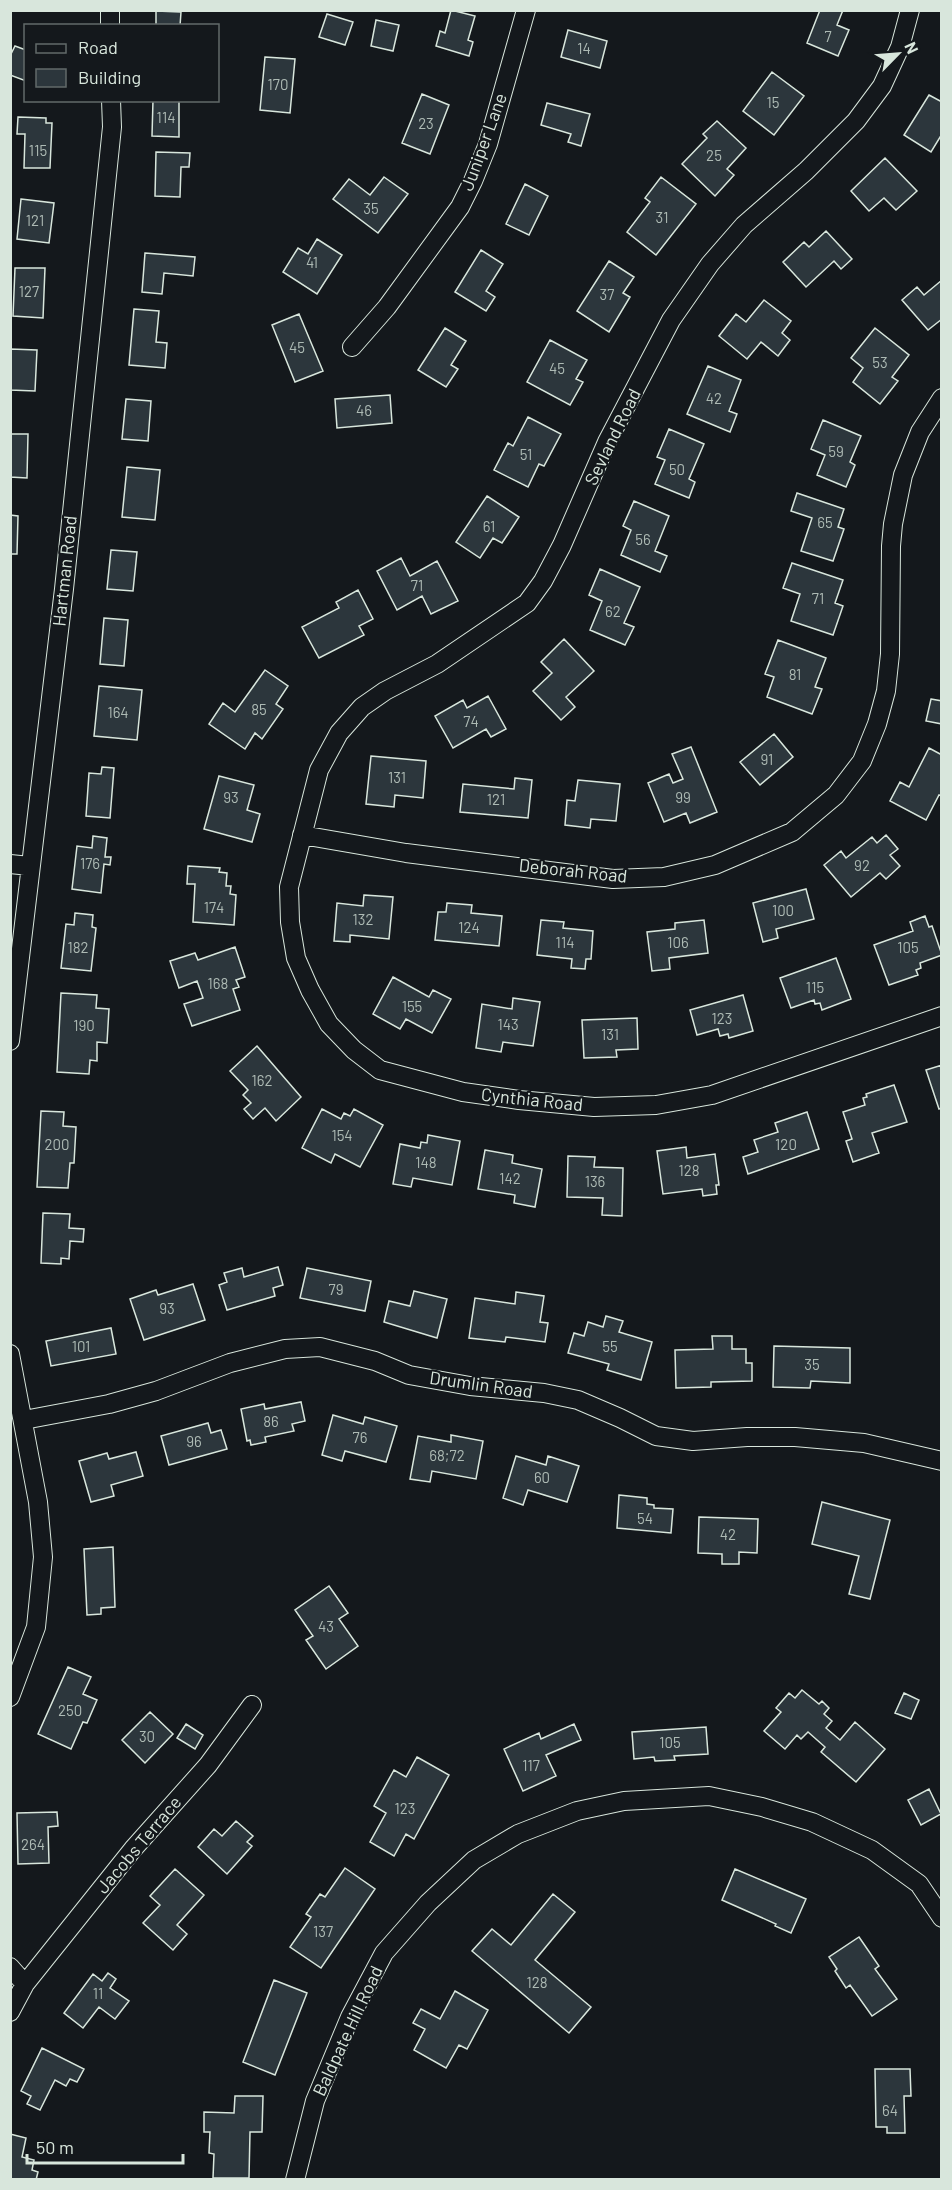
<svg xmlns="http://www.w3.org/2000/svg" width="952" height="2190" viewBox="0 0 952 2190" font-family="Barlow,sans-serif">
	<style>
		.building { fill: #2c363c; stroke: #d8e6dc; stroke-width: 1.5 }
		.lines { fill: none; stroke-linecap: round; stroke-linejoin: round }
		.minor-casing { stroke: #d8e6dc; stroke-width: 20 }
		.minor { stroke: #14181c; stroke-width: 18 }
		.labels { text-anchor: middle; stroke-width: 4.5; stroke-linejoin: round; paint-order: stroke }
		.number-label { font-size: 15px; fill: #adbab4 }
		.street-label { font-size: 18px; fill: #d8e6dc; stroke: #14181c }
	</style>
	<rect width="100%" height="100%" fill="#14181c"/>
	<path class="building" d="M451,10L475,16L468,40L473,42L469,56L436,46L440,31L445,33Z
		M820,10H843L837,25L849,30L838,56L807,43Z
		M156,11L181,12L180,26H156Z
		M327,14L353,22L345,45L319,37Z
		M376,20L399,25L393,51L371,46Z
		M568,30L607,41L600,68L561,57Z
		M15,46L26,50V81L10,75V56Z
		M265,57L295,59L290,113L260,110Z
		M772,72L804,96L774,135L743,111Z
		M422,94L449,105L430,154L402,143Z
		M929,95L942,102V134L931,152L904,135Z
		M153,100H179V137L152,136Z
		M547,103L590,114L581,146L568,142L571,134L541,125Z
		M18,117L46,118V123H52L50,168H24L25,134H17Z
		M717,121L746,148L727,169L734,175L715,196L682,164L707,138L703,134Z
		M156,152L190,153L189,167H181L180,197L155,196Z
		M885,158L917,191L896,210L884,198L869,211L851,191Z
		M384,177L408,194L378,233L333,199L349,179L370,195Z
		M661,177L696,204L656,255L627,232L650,202L645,198Z
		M525,184L548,196L529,235L506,224Z
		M21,199L54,203L49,243L17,239Z
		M826,231L852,259L841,269L834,261L806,287L783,262L804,242L809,247Z
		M317,239L342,255L317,294L283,272L298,248L308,254Z
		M481,250L503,264L486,291L495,297L486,311L455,292Z
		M145,253L195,257L193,276L164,273L162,294L142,292Z
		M609,261L634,277L623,293L630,297L609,332L577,311Z
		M15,268H45L43,318L13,316Z
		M942,280V319L928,330L902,300L917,287L924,295Z
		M764,300L791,321L782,333L790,340L778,356L761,342L747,359L719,336L736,314L746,322Z
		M134,309L159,311L156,342L167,343L165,368L129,365Z
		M299,314L323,371L295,382L272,325Z
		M445,328L466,341L451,365L458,369L446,387L418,370Z
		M875,328L909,355L892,377L898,381L880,404L853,382L863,368L851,358Z
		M550,340L587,360L576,379L583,382L570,405L527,382Z
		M10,349L37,350L35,391L10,390Z
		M708,366L741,380L729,411L737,414L730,432L687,414Z
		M390,395L392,423L337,428L335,399Z
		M126,399L151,401L148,441L122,439Z
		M528,417L561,434L544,466L539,464L528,487L494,470L508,443L513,446Z
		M823,420L861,436L850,462L855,465L846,487L817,475L825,455L811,449Z
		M669,429L704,444L689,479L695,482L689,498L655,484L665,460L657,457Z
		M10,434H28L27,478L10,477Z
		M127,467L160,470L155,520L122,517Z
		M797,493L844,509L838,527L844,529L833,561L801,551L812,518L791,511Z
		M487,496L519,517L502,543L493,538L480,558L456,542Z
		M634,501L669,516L655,551L667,556L660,572L621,555L631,530L623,526Z
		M10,515L18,516L17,554H10Z
		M111,550L137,552L133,591L107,589Z
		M401,558L410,576L437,561L458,601L431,614L422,596L397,610L377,571Z
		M792,563L843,580L835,603L843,606L833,635L791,621L800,594L783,588Z
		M600,569L640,587L624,623L634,627L625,645L590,630L602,601L589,595Z
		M358,590L373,619L359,626L364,635L319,658L302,627L339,608L336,602Z
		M104,618L128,620L124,666L100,664Z
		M564,639L594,671L566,697L575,707L561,720L533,691L552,673L541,662Z
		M778,640L826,658L815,687L822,689L812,714L767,697L774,677L765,674Z
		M265,670L288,686L276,704L283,709L262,739L255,733L245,749L209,724L223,703L235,712Z
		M99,686L142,690L137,740L94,736Z
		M488,696L506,729L491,737L486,729L453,748L435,716L463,700L467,708Z
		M931,699L942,701V724L926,721Z
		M774,734L793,757L760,785L740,762Z
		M691,747L717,812L690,823L686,813L664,822L648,783L669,774L673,783L683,779L672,754Z
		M929,748L942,755V796L939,795L926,820L890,801L900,782L909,787Z
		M371,756L426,761L423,798L395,795L394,807L366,804Z
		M102,767L114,768L110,818L86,816L89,773L101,774Z
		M219,776L254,785L247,810L260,814L252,842L204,829Z
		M515,778L532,780L528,818L460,812L463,784L514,789Z
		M578,780L620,784L616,821L591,819L590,828L565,825L567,800L575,801Z
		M886,835L898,849L890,855L900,866L886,879L880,873L851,897L824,865L841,851L846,858L872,837L877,843Z
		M93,836L107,838L105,857H111L110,865L104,864L101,893L72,889L77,846L92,848Z
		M188,866L220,868L219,872L227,873L226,886H231L230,894L236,895L234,925L193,922L195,884H187Z
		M806,889L814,919L776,929L778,938L763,942L753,903Z
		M364,895L393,897L389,939L350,935V942L334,941L337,903L363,906Z
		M447,903L472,905L471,913L502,916L499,946L435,940L438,912H446Z
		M75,913L93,915L92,927L96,928L91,971L61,968L66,924L74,925Z
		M925,916L929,927L932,926L942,955L920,963L921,968L916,970L918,975L889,985L874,945L913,931L910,922Z
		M541,920L564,922L563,928L593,931L591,959H586L585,969L571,968L572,959L537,955Z
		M704,920L708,953L669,958L670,969L652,971L647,932L675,929V923Z
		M235,947L245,977L236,980L239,987L233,989L240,1010L192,1026L184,1004L203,998L197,981L179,988L170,961L195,953L198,960Z
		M836,958L851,999L822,1010L820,1003L815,1004L814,1000L791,1008L780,978Z
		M393,977L429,997L433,990L451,999L432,1033L406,1019L400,1029L373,1014Z
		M61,993L97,995L96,1008L109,1009L107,1043L97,1042V1061L90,1060L89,1074L57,1072Z
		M743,995L753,1031L729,1038L728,1034L720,1036L718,1029L697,1035L690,1010Z
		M513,998L540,1002L533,1046L503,1042L501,1052L476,1048L482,1004L512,1009Z
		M637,1018L638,1049L616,1050L617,1057L584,1058L582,1020Z
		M257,1046L301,1097L276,1121L265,1108L253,1119L244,1109L251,1103L243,1095L248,1090L230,1071Z
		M942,1065V1108L939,1109L926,1070Z
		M894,1085L907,1122L872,1133L879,1153L853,1162L846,1141L852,1139L843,1112L865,1105L863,1098L867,1097L866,1094Z
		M322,1109L341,1119L344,1113L350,1116L354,1109L383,1125L360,1167L335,1154L331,1163L302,1148Z
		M41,1111L64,1112L63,1126L76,1127L74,1163H70L68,1188L37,1187Z
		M807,1112L819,1149L748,1174L743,1157L758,1152L754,1140L778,1132L775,1123Z
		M428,1135L460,1141L452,1185L413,1178L411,1187L393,1184L400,1144L420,1148L421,1142L427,1143Z
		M686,1147L687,1158L715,1154L719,1185H716L717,1194L703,1196L702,1189L663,1194L657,1151Z
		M485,1150L513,1155L512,1163L542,1169L535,1207L514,1203L515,1195L478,1189Z
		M568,1156L595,1157L594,1167L623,1168L622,1216L602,1215L603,1198L567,1197Z
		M43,1213L70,1214L69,1228L84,1229L83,1242L70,1241L69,1259L61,1258V1264L41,1263Z
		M278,1267L283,1285L273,1288L275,1296L227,1310L219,1285L227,1282L224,1273L242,1268L244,1277Z
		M307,1268L371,1281L365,1311L300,1298Z
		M193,1284L205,1320L144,1340L130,1299L156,1290L158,1295Z
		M414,1291L447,1299L437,1338L384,1322L389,1301L410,1306Z
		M516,1292L544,1296L540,1322L548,1323L545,1342L506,1337L505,1342L469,1338L475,1298L515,1304Z
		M606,1316L623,1321L619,1332L652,1342L641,1380L607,1370L609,1364L568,1353L574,1333L584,1336L588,1322L603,1327Z
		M111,1328L116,1354L51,1366L46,1341Z
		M712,1336H732V1349H746V1363H752V1381L711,1382V1387L676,1388L675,1350L713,1349Z
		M774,1346L850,1348V1383L811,1381L810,1388L773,1387Z
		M301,1402L305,1421L292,1424L294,1431L265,1437L266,1442L251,1445L250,1440L247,1441L241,1409L264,1404L265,1409Z
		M333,1415L363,1424L365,1417L397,1426L386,1462L345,1451L342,1461L322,1455Z
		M208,1423L211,1433L221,1430L227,1449L169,1465L161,1436Z
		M451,1435L483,1441L476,1479L432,1471L430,1482L410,1479L418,1436L451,1442Z
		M136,1452L143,1476L111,1485L114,1496L91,1502L79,1461L107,1453L109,1459Z
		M516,1456L546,1465L548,1456L579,1466L567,1502L528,1490L523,1505L503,1498Z
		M619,1495L647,1498V1504L654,1505V1508L673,1509L671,1533L617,1528Z
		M822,1502L890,1520L870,1599L849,1594L859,1556L812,1544Z
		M699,1517L758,1519L757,1553L739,1552V1564H722V1554L698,1553Z
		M113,1547L115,1607L101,1608V1614L87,1615L84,1549Z
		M329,1586L348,1613L339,1619L358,1646L326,1669L306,1640L313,1636L295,1610Z
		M68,1667L91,1677L83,1694L97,1700L87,1723L83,1722L71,1749L38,1734Z
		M802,1690L819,1704L822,1701L829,1708L824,1714L832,1721L826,1728L840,1740L855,1722L885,1749L856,1782L821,1752L825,1747L808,1732L801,1739L797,1735L785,1749L764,1731L781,1712L776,1708L789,1693L795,1698Z
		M904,1693L919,1700L911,1719L895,1713Z
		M150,1712L173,1734L145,1763L122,1740Z
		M186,1724L203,1735L195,1749L177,1738Z
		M574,1724L581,1740L546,1755L556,1776L523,1791L504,1749L539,1733L541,1739Z
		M706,1727L708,1754L674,1756L675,1760L655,1761L654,1757L634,1759L632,1732Z
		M417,1757L449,1775L414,1839L406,1834L394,1856L370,1842L386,1813L374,1806L394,1770L406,1777Z
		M929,1789L941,1814L921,1825L908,1800Z
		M57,1812L58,1826L48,1827L49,1863L18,1864L17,1813Z
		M236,1821L253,1836L247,1842L252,1846L227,1874L198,1847L214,1829L222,1836Z
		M345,1868L375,1889L321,1968L290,1947L311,1917L306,1914L320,1894L325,1897Z
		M175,1869L204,1895L177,1925L187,1934L173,1950L143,1923L160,1905L150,1896Z
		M735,1869L806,1899L791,1933L775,1926L776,1924L722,1900Z
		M553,1894L575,1912L535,1960L591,2007L569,2033L472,1951L492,1929L511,1945Z
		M859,1937L879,1966L875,1969L897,1999L872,2016L850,1985L846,1988L835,1971L837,1969L829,1957Z
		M108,1973L116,1979L110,1988L129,2001L115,2019L99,2007L83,2028L64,2013L93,1974L102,1981Z
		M274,1980L307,1993L275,2075L243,2062Z
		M455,1991L488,2010L467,2049L459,2045L446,2068L414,2050L425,2029L413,2023L421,2009L440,2019Z
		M42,2048L84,2069L77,2082L70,2079L66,2086L55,2080L40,2110L27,2104L31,2096L21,2091Z
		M875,2069H910L911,2096H904L905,2133H887V2127H876Z
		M235,2096H263L262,2132H250L249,2178H213L214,2154L209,2153L210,2132H204V2112L234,2113Z
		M10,2134L26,2138L22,2157L34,2160L32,2170L38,2172L36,2180H10Z"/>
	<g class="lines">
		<defs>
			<path id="minor" d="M110,10V26
				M910,10L900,47L882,86L856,121L806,171L744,225L710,264L671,320L607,442L562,545L543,581L527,603L437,664L385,691L362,707L339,733L319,770L289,887L290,922L296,958L310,990L329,1024L354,1050L380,1070L463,1092L519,1100L594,1107L656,1105L712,1095L942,1016
				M352,347L387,307L460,207L473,181L488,144L526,10
				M302,835L406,853L613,879L664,877L715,865L792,832L836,795L862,761L877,724L886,691L890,654L891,546L893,524L903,475L920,432L942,398
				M10,864L30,866
				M10,1041L64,589L112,127L111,100
				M10,1354L38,1502L43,1557L36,1627L10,1697
				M24,1420L109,1404L156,1391L230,1363L285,1349L320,1347L375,1361L409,1375L470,1386L544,1393L578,1400L620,1418L656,1436L693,1441L747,1437H795L864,1443L942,1461
				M10,1967L25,1984L10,2012
				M25,1984L133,1849L208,1765L252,1705
				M295,2180L315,2101L350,2017L384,1953L428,1903L474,1860L518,1834L577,1811L624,1801L709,1796L762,1807L812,1822L872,1850L919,1884L942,1918"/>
		</defs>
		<use href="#minor" class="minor-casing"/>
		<use href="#minor" class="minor"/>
	</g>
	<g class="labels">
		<g class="number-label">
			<text x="828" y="42">7</text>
			<text x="584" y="54">14</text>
			<text x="278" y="90">170</text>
			<text x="773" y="108">15</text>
			<text x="166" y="123">114</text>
			<text x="426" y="129">23</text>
			<text x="38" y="156">115</text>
			<text x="714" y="161">25</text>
			<text x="371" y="214">35</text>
			<text x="662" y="223">31</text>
			<text x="35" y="226">121</text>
			<text x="312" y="268">41</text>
			<text x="29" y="297">127</text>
			<text x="607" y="300">37</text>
			<text x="297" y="353">45</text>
			<text x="880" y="368">53</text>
			<text x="557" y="374">45</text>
			<text x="714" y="404">42</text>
			<text x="364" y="416">46</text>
			<text x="836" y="457">59</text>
			<text x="526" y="460">51</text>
			<text x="677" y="475">50</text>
			<text x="825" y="528">65</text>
			<text x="489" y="532">61</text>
			<text x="643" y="545">56</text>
			<text x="417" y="591">71</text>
			<text x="818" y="604">71</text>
			<text x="613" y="617">62</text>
			<text x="795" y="680">81</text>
			<text x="259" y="715">85</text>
			<text x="118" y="718">164</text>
			<text x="471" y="727">74</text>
			<text x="767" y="765">91</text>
			<text x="397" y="783">131</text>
			<text x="231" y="803">93</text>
			<text x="683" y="803">99</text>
			<text x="496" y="805">121</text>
			<text x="90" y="869">176</text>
			<text x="862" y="871">92</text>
			<text x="214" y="913">174</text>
			<text x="783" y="916">100</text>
			<text x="363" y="925">132</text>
			<text x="469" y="933">124</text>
			<text x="565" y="948">114</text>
			<text x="678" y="948">106</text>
			<text x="78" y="953">182</text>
			<text x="908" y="953">105</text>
			<text x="218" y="989">168</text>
			<text x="815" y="993">115</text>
			<text x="412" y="1012">155</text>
			<text x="722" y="1024">123</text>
			<text x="508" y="1030">143</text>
			<text x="84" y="1031">190</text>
			<text x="610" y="1040">131</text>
			<text x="262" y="1086">162</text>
			<text x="342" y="1141">154</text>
			<text x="57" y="1150">200</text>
			<text x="786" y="1150">120</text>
			<text x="426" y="1168">148</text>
			<text x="689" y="1176">128</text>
			<text x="510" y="1184">142</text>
			<text x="595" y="1187">136</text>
			<text x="336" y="1295">79</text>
			<text x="167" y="1314">93</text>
			<text x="81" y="1352">101</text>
			<text x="610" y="1352">55</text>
			<text x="812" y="1370">35</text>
			<text x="271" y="1427">86</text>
			<text x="360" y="1443">76</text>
			<text x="194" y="1447">96</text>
			<text x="447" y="1461">68;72</text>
			<text x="542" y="1483">60</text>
			<text x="645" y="1524">54</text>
			<text x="728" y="1540">42</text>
			<text x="326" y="1632">43</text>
			<text x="70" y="1716">250</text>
			<text x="147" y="1742">30</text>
			<text x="670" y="1748">105</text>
			<text x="531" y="1771">117</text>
			<text x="405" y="1814">123</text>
			<text x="33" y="1850">264</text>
			<text x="323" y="1937">137</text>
			<text x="537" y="1988">128</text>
			<text x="98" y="1999">11</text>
			<text x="890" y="2116">64</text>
		</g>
		<g class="street-label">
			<text transform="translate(484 142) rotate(-70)" y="6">Juniper Lane</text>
			<text transform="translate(613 437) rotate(-64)" y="6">Sevland Road</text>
			<text transform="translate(65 571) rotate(-84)" y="6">Hartman Road</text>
			<text transform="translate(573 871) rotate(6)" y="6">Deborah Road</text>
			<text transform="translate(532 1100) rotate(6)" y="6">Cynthia Road</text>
			<text transform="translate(481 1385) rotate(8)" y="6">Drumlin Road</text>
			<text transform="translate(139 1845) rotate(-50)" y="6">Jacobs Terrace</text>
			<text transform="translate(348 2031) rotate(-65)" y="6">Baldpate Hill Road</text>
		</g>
	</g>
	<rect width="952" height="2190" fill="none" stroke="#d8e6dc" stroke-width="24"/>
	<rect x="24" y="24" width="195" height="78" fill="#14181c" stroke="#626a69" stroke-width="1.5"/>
	<rect x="36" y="44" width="30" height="9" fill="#14181c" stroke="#626a69" stroke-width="1.5"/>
	<text x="78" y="54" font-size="18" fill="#d8e6dc">Road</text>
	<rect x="36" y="69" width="30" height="18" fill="#2c363c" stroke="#626a69" stroke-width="1.5"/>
	<text x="78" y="84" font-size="18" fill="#d8e6dc">Building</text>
	<g transform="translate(898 54) rotate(65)" stroke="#14181c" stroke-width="4.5" paint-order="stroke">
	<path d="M0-4.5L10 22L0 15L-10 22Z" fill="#d8e6dc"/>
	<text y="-9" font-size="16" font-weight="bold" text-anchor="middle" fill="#d8e6dc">N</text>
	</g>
	<path d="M27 2154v9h156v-9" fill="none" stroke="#d8e6dc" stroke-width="3"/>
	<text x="36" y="2154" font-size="18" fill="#d8e6dc" stroke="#14181c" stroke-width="4.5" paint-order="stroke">50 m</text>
</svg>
